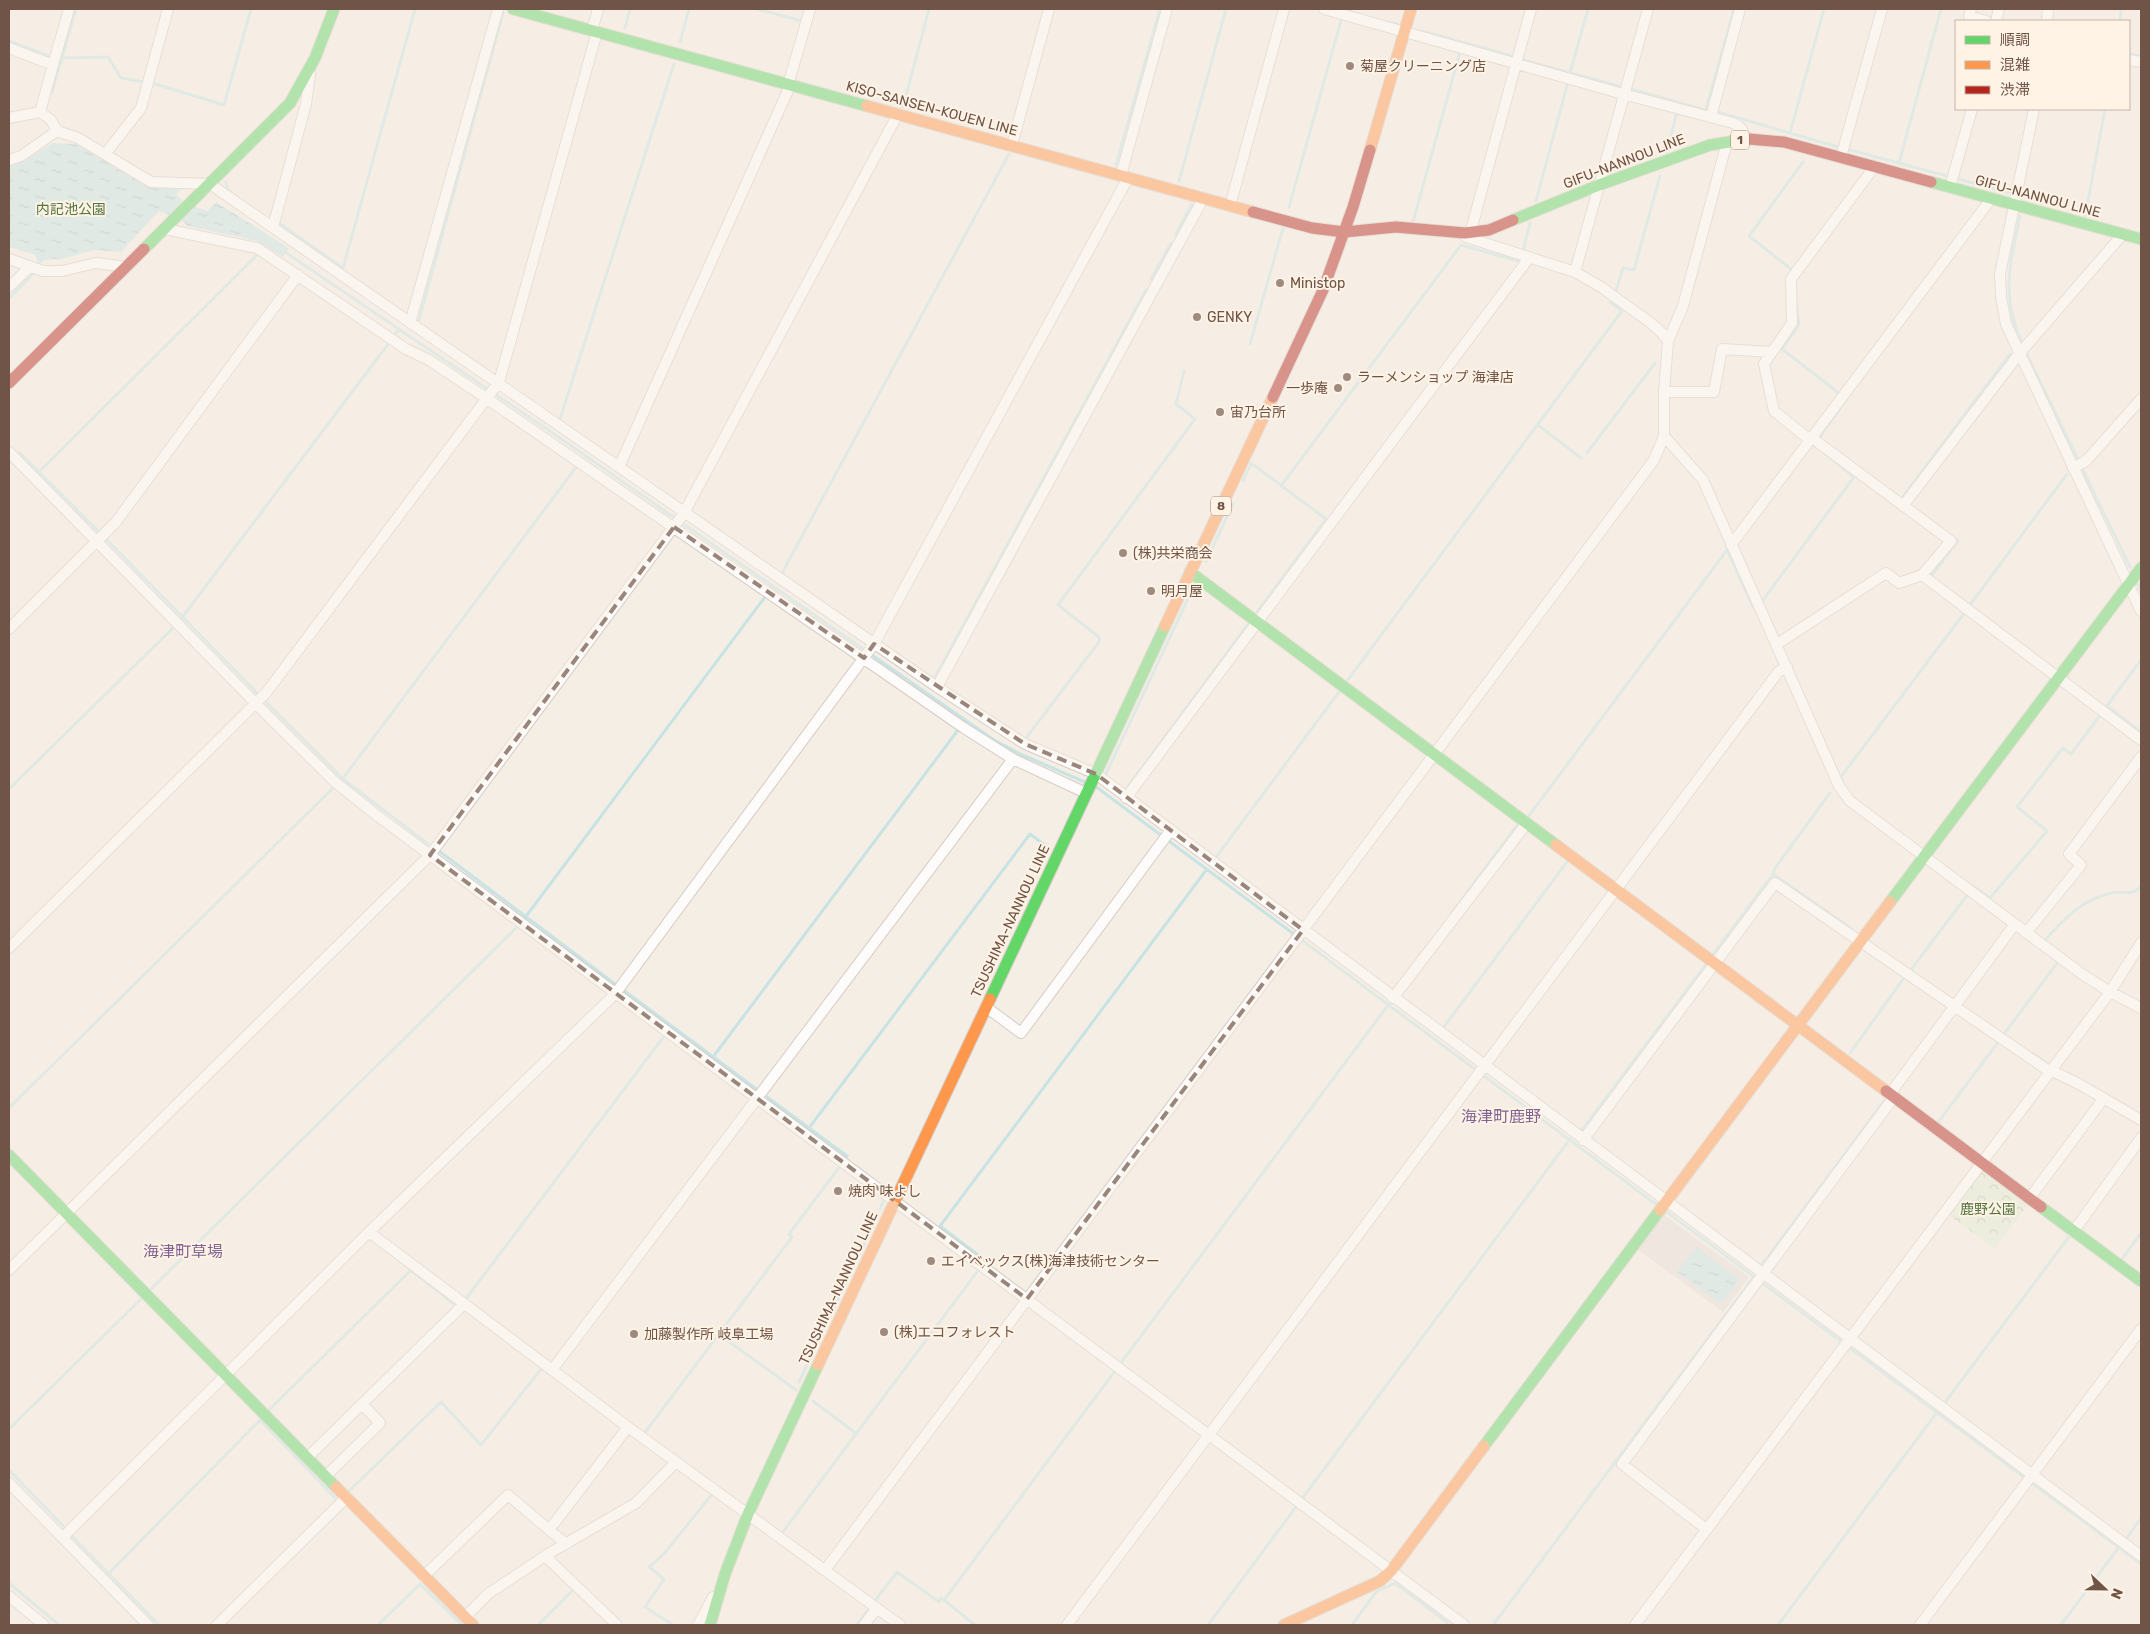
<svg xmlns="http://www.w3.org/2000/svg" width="2150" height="1634" viewBox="0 0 2150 1634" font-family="Rubik,'Noto Sans JP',sans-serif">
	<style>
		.industrial { fill: #e6ded7 }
		.park { fill: url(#park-crowns) }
		.water { fill: url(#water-ripples) }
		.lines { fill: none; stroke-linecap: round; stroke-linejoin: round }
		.stream { stroke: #c8e3e4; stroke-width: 3 }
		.street-casing { stroke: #d6cbc4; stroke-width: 12 }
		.fast-casing { stroke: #d5cac2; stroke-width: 13 }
		.slow-casing { stroke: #d5cac2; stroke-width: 13 }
		.jam-casing { stroke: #d5cac2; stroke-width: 13 }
		.street { stroke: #fefcfb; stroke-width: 10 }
		.fast { stroke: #63d668; stroke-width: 11 }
		.slow { stroke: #ff974d; stroke-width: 11 }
		.jam { stroke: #b3261e; stroke-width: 11 }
		.marked { fill: none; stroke: #9a857a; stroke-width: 4; stroke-dasharray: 10 6; stroke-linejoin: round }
		.poi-dot { fill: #9f8a7f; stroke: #fef3e5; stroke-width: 2 }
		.labels { text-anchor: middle; stroke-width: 4; stroke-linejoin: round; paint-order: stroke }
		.shield { fill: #fef3e5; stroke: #9b8477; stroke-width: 1 }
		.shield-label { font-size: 12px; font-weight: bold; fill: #705448 }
		.poi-label { font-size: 14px; fill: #705448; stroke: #fef3e5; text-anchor: start }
		.street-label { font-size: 14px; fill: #705448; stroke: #fef3e5 }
		.park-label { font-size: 14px; fill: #537641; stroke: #fef3e5 }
		.quarter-label { font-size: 16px; fill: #816493; stroke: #fef3e5 }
	</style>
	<defs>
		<pattern id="park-crowns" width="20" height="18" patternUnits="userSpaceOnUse" patternTransform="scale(1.25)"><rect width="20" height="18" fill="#e1ead0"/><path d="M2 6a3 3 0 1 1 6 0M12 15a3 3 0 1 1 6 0" fill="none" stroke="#bbc0ab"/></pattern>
		<pattern id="water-ripples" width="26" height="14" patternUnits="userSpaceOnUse" patternTransform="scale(1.25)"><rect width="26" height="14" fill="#c8e3e4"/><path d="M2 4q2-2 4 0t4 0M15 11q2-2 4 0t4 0" fill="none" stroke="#a7bbbb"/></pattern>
	</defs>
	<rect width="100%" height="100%" fill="#f5eee5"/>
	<path class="industrial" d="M1663,1214L1749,1277L1723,1312L1637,1249Z"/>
	<path class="park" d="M1980,1169L2028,1205L1995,1249L1947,1214Z"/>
	<path class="water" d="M53,143L76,144L148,187H184L176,194L184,203L207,211L216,202L289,248L283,257L257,241L187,226L182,220L159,211L121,252L94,250L62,259L45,260L42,262L36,260V255L9,247V166L23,161Z
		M1696,1247L1738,1278V1282L1723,1302L1719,1303L1677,1272Z"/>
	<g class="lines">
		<path class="stream" d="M757,9L802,21
			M2120,21L2121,9
			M1388,22L1399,25
			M625,28L630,9
			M1422,31L1512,56
			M9,41L51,57
			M680,42L689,9
			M2129,54L2141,56
			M60,58L108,57L121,78L144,82
			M1523,60L1619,86
			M1570,73L1588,9
			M152,83L224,105L251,9
			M1631,89L1705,110L1706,109L1734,9
			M52,92L76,9
			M903,107L929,9
			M1718,112L1838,147
			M1790,133L1824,9
			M1850,150L1947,176
			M1667,152L1677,112
			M1899,163L1941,9
			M1116,165L1160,9
			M1958,179L2010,193
			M1179,181L1226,9
			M226,182L228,190L231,192
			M1536,201L1568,82
			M1289,207L1342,17
			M2020,216C2010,264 2000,298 2023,345
			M2085,217L2105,109
			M1413,222L1460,52
			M279,223L343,268L415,9
			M1176,234L1192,204
			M282,250L551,432L994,740L1018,753L1087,783
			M1523,250L1530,223
			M1791,269L1749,236L1803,162
			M1151,279L1171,243
			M1616,291L1623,268L1634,270L1660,176
			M9,298L33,274L41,259
			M1796,300L1799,325L1782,349L1840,394
			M419,320L503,13
			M394,335L399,329
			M1250,344L1283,228
			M2025,351L2079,461
			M560,419L674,64
			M1538,425L1581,458
			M1819,438L1847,399
			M1587,453L1655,363
			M19,455L20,453L100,533
			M2081,466L2130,567
			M39,472L257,255
			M1243,481L1251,463L1326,519L1257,612
			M1281,486L1461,245L1518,261
			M1902,498L2010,354
			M105,538L258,694
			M1206,561L1233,504
			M782,573L1009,154
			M1933,578L1931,576L1958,541L1954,538
			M2138,584L2141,590
			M1763,600L1854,477L1814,444
			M1968,604L1970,605L2067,474
			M181,619L389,343
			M934,679L1146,290
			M1347,681L1622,311L1610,302L1612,300
			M264,700L343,779L428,844
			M2107,706L2141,732
			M2106,707L2141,660
			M1026,738L1099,642V637L1058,605L1195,419L1176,404L1184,371
			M1105,776L1193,588
			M1840,778L1965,612
			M341,781L577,466
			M1095,786L1657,1205
			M9,789L175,626
			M1124,792L1249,623
			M1528,817L1727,550L1753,607
			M439,851L615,984
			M1214,860L1339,692
			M1773,874L1775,868L1830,793
			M1972,888L1973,886L1990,898L2047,831L2017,807L2063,748L2071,754L2101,714
			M1451,914L1518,824
			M524,919L765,597
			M2046,943L2044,941C2064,919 2082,899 2112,893C2125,890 2129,897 2141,887
			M1712,956L1773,874L1852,929
			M1910,971L1968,894
			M622,989L759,1091
			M1443,1028L1567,862
			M2004,1034L2058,962
			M1850,1053L1904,978
			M2032,1053L2048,1064
			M713,1057L958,730
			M767,1097L847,1156L845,1158
			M9,1108L334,787
			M1939,1121L1999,1041
			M809,1128L1030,834L1050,849
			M1579,1134L1707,963
			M880,1209L884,1200
			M1664,1210L2141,1564
			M858,1257L874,1223
			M2122,1259L2141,1233
			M986,1261L940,1226L1207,869
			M1761,1266L1885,1100
			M151,1289L518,926
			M465,1300L665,1035
			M831,1314L854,1265
			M724,1338L796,1390
			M1120,1364L1389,1004
			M799,1382L823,1330
			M813,1401L857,1434
			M1943,1405L2068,1238
			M269,1410L411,1270L454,1304L458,1303
			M9,1429L142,1298
			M646,1431L792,1237L789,1234L841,1165
			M9,1470L65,1528
			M349,1491L441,1402L481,1445L542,1368
			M1301,1500L1570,1139
			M782,1533L980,1268
			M70,1534L159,1625
			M2126,1539L2141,1518
			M109,1573L260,1420L335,1498
			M9,1583L59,1625
			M944,1600L975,1625
			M874,1602L897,1572L939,1602L941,1598L944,1600L1115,1371
			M378,1625L420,1584L462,1625
			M538,1625L574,1589
			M673,1625L645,1607L664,1579L649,1567L663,1555L713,1493
			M857,1625L868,1610
			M1208,1625L1296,1507
			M1352,1625L1376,1592L1395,1583L1448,1623
			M1493,1625L1754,1277
			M1778,1625L1938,1411
			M2061,1625L2119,1547"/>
		<defs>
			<path id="street" d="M1324,9L1623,94L1733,123C1741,127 1744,130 1744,139
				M1971,9L1969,16L1986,21
				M1996,21L1999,9
				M2047,21L2048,9
				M592,31L598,9
				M9,48L53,65L40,112L51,120L57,131L78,138L151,182L210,184L937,687L1025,744L1096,774L2141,1556
				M2129,60L2141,62
				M53,65L69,9
				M788,85L810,9
				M2034,109L2000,274L2001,297L2006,324L2141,611
				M1711,117L1740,9
				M9,118L40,112
				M1012,145L1049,9
				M106,153L141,108L168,9
				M1841,157L1882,9
				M9,160L21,156L57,131
				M1121,175L1167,9
				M1950,187L1972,109
				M1230,206L1284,9
				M273,227L306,104L310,74
				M165,229L257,248L406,349L429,360L486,398L964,728L1013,759L1086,793
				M1470,234L1531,9
				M1466,237L1575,272L1601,287L1651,323L1663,334L1668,341
				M9,259L43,271H62L96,263L127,267
				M1575,272L1648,9
				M9,287L30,267
				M410,323L498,9
				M1664,392H1714L1722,349L1772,352
				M1664,436L1703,480L1839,786L1850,801L2082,974L2110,992L2141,1008
				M1812,438L1951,541L1922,575L2141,740
				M1810,440L1774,411L1764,364L1792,323L1791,279L1875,166
				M9,452L273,721L335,782L379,817L1464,1625
				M619,467L790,86
				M2073,468L2086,461L2141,399
				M1903,506L2019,354L2123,234
				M1731,545L1991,199
				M9,629L116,522L298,275
				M1777,644L1886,573L1899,583L1922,575
				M937,687L1203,199
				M1126,798L1526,262L1527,257
				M2026,933L2081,865L2069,854L2141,757
				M9,948L266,693L499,382L597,32
				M1393,998L1527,823
				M986,1007L1021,1033L1170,831
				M2050,1070L2079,1084L2141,1120
				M1890,1094L2015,924
				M1583,1140L1775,883L2049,1071
				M2029,1199L2104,1098
				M369,1232L628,1427L900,1625
				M2073,1232L2141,1138
				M9,1270L430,855L684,513L898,114
				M552,1370L1013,759
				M308,1457L464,1304
				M326,1476L380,1423L362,1404
				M9,1483L148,1625
				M1706,1529L1622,1464L1894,1097
				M549,1530L628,1427
				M63,1537L369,1232L615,994L874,644L1128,178
				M545,1556L617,1625
				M825,1570L1654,460L1664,436V392L1668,341L1683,306L1727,142
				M424,1576L508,1495L566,1544
				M9,1596L44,1625
				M465,1617L488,1594L548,1554L636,1503L676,1462
				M217,1625L347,1497
				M698,1625L713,1597
				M864,1625L877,1608
				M1067,1625L1779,671L1787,667
				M1635,1625L2110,992L2141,943
				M1920,1625L2141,1329"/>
			<path id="fast" d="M513,9L867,106
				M1931,182L2141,239
				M1513,220L1599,185L1710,145L1749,139
				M144,249L290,103L315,58L334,9
				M1190,572L1556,845
				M1890,902L2141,568
				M990,999L1165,626
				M9,1155L336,1487
				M2041,1207L2141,1281
				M1484,1446L1660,1210
				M710,1625L725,1574L748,1514L818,1365"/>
			<path id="slow" d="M867,106L1253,212
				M1370,150L1411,9
				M1165,626L1273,397
				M1556,845L1886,1091
				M1660,1210L1890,902
				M818,1365L990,999
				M336,1487L473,1625
				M1284,1625L1380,1581L1391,1571L1484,1446"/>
			<path id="jam" d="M1749,139L1784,142L1931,182
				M1253,212L1312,228L1344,232
				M1344,232L1396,227L1465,233L1489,230L1513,220
				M9,383L144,249
				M1273,397L1323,290L1353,207L1370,150
				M1886,1091L2041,1207"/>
		</defs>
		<use href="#street" class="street-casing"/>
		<use href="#fast" class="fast-casing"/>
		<use href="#slow" class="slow-casing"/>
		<use href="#jam" class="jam-casing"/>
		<use href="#street" class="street"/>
		<use href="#fast" class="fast"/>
		<use href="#slow" class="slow"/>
		<use href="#jam" class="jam"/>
	</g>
	<path d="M0 0H2150V1634H0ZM674,527L864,658L874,644L1025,744L1096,774L1303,930L1027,1299L430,855Z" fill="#f5eee5" fill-opacity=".55" fill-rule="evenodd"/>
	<path class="marked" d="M674,527L864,658L874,644L1025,744L1096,774L1303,930L1027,1299L430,855Z"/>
	<g class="poi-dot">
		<circle cx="1350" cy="66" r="5"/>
		<circle cx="1280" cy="283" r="5"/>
		<circle cx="1197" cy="317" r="5"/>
		<circle cx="1347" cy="377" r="5"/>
		<circle cx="1338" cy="388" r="5"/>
		<circle cx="1220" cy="412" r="5"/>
		<circle cx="1123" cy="553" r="5"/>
		<circle cx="1151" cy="591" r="5"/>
		<circle cx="838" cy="1191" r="5"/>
		<circle cx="931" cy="1261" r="5"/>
		<circle cx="884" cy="1332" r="5"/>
		<circle cx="634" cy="1334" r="5"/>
	</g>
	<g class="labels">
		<g class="shield">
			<rect x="1731" y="130.5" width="18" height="19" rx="4"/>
			<rect x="1211" y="496.5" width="20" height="19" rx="4"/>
		</g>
		<g class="shield-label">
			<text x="1740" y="144">1</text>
			<text x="1221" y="510">8</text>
		</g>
		<g class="poi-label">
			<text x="1360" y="71">菊屋クリーニング店</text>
			<text x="1290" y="288">Ministop</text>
			<text x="1207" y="322">GENKY</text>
			<text x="1357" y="382">ラーメンショップ 海津店</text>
			<text x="1328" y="393" text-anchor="end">一歩庵</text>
			<text x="1230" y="417">宙乃台所</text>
			<text x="1133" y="558">(株)共栄商会</text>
			<text x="1161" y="596">明月屋</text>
			<text x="848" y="1196">焼肉 味よし</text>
			<text x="941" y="1266">エイベックス(株)海津技術センター</text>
			<text x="894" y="1337">(株)エコフォレスト</text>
			<text x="644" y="1339">加藤製作所 岐阜工場</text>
		</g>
		<g class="street-label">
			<text transform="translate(932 108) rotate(15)" y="5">KISO-SANSEN-KOUEN LINE</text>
			<text transform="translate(1624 161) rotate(-21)" y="5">GIFU-NANNOU LINE</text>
			<text transform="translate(2038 196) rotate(15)" y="5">GIFU-NANNOU LINE</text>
			<text transform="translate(1010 921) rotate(-65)" y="5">TSUSHIMA-NANNOU LINE</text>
			<text transform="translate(838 1288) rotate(-65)" y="5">TSUSHIMA-NANNOU LINE</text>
		</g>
		<g class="park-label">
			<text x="71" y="214">内記池公園</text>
			<text x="1988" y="1214">鹿野公園</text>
		</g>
		<g class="quarter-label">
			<text x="1501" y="1122">海津町鹿野</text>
			<text x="183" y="1257">海津町草場</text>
		</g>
	</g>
	<rect width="2150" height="1634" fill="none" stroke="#705448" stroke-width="20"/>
	<rect x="1955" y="20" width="175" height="90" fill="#fef3e5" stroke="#c5b3a6"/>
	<rect x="1965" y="36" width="25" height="8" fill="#63d668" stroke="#c5b3a6"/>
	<text x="2000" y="45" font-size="15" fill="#705448">順調</text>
	<rect x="1965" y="61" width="25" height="8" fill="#ff974d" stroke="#c5b3a6"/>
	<text x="2000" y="70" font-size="15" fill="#705448">混雑</text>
	<rect x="1965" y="86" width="25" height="8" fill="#b3261e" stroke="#c5b3a6"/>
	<text x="2000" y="95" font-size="15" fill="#705448">渋滞</text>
	<g transform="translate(2105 1589) rotate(112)" stroke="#fef3e5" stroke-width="4" paint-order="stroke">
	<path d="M0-4L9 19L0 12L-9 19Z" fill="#705448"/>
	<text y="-8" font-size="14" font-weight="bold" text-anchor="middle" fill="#705448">N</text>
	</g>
</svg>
